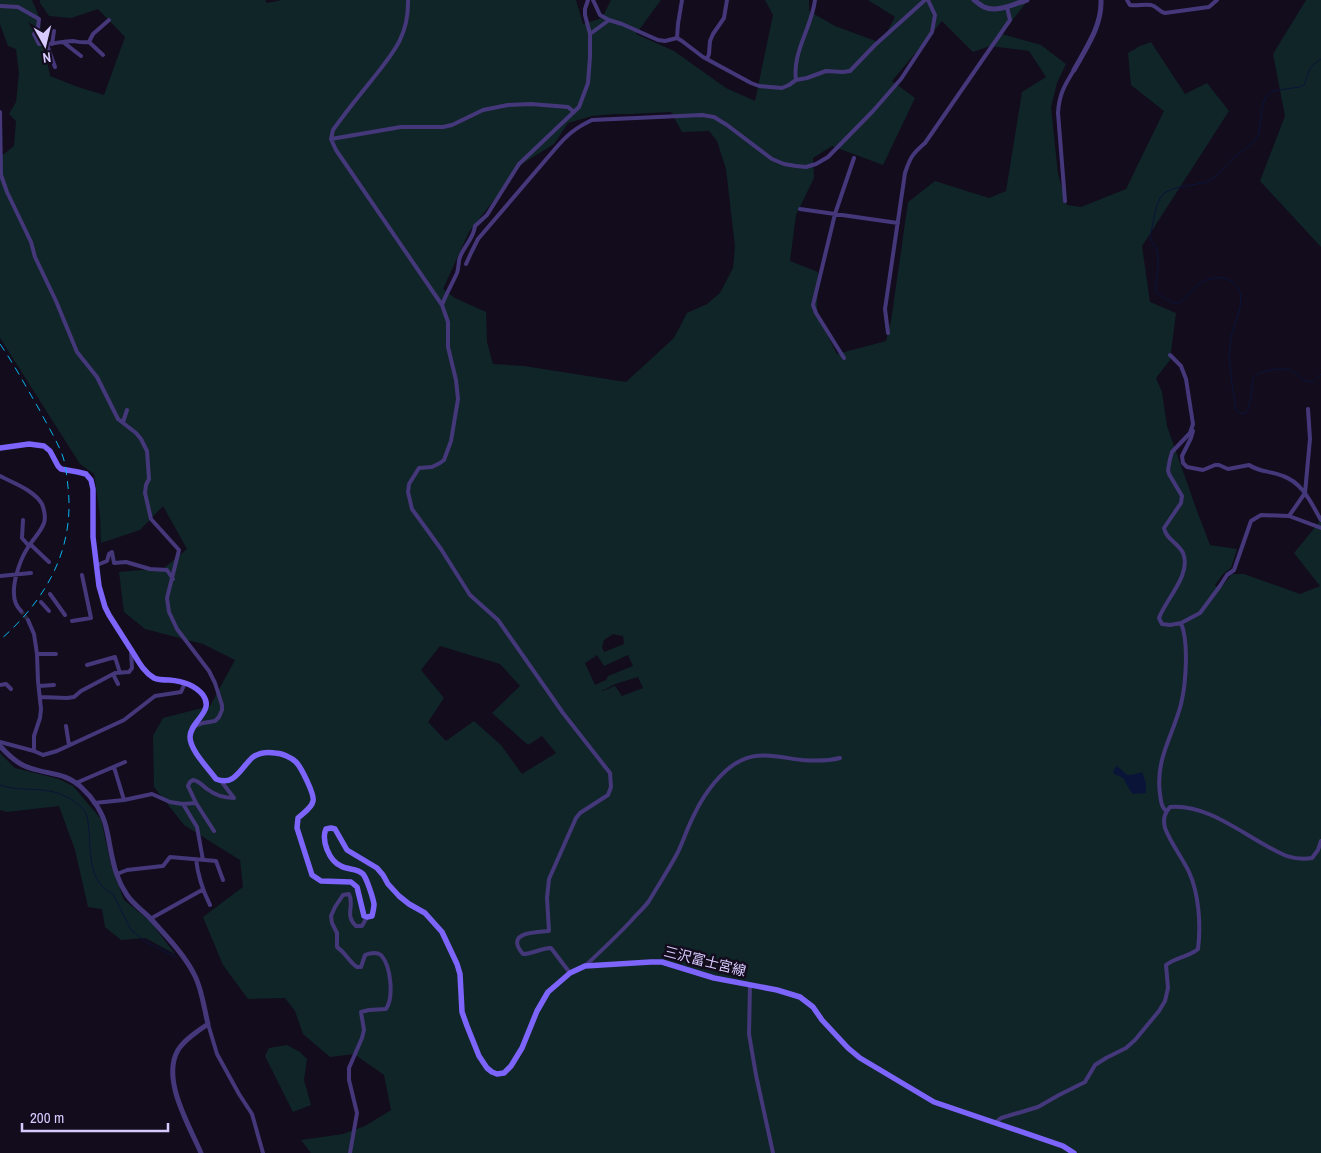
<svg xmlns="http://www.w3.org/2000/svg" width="1321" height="1153" viewBox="0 0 1321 1153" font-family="'Archivo Narrow','Noto Sans JP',sans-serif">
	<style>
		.green { fill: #102527; fill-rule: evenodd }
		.water { fill: #0a1439 }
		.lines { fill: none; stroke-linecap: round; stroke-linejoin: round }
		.stream { stroke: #0a1439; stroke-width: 1 }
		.minor-tunnel { stroke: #30283f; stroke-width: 4; stroke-dasharray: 4 2; stroke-linecap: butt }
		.minor { stroke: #44387b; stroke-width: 4 }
		.tertiary { stroke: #44387b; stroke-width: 5 }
		.secondary { stroke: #7d64fb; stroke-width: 5.5 }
		.rail { stroke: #06b5ee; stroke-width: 1; stroke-dasharray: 8 6; stroke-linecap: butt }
		.labels { text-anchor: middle; stroke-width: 5; stroke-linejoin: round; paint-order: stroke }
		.street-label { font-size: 14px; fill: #d7cafe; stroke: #120c1d }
	</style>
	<rect width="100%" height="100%" fill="#120c1d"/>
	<path class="green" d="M0,0H32L38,14L50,76L78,87L104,95L125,37L98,9L71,18L49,16L40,3V0H265L267,3L282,0H576L583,24L602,18L611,0H661L636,34L674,51L726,88L755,101L773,15L765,0H809V11L835,26L881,43L895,17L868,0H1028L1002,34L1041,45L1066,64L1057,83L1051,107L1058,174L1067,205L1081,207L1126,189L1164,111L1131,85L1128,53L1140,46L1151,42L1185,94L1207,83L1229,111L1142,246L1150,302L1176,313L1170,360L1156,378L1162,392L1167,426L1197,511L1210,545L1237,549L1231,568L1223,574L1215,585L1219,590L1232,574H1244L1300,594L1320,586L1294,553L1321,520V1153H311L301,1140L343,1134L365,1126L391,1110L384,1075L354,1054L330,1057L303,1034L295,1011L285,998L248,999L223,965L203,917L243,887L240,860L184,825L154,787L153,736L163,718L210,706L235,660L203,644L145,629L124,612L119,572L164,568L187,549L163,506L140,530L101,543L100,515L94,474L80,464L0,338V157L14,146L16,121L9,114L16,102L19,73L16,49L8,46L0,24ZM942,21L973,52L990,46L1029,51L1046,77L1022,92L1006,191L989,198L935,181L908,202L891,321L886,341L837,354L817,315L818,272L790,261L796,215L814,178L813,158L832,146L883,165L915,98L892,81ZM671,112L682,132L709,131L717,141L726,169L735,247L733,268L720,293L707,304L687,313L674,338L626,382L524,366L493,364L487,342L486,312L455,298L443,289L469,232L522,164L554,144L568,123L592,116L615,114H632ZM613,634L623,636L624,644L604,652L602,647L604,640ZM440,646L500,664L520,686L492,713L528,745L542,736L556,753L522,774L501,745L474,721L446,741L428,722L444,698L421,670ZM597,655L604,666L628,655L633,666L608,676L606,680L595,685L585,663ZM638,677L643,688L622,696L615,686L603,691L602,689L604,690L615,684Z
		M1306,0H1321V247L1260,181L1285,116L1273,54Z
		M0,753L15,768L59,779L73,786L101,819L111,865L124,900L150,921L175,954L145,938L121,940L105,927L102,909L88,907L75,850L59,806L7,812L0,810Z
		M287,1045L300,1052L307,1059L304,1080L311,1105L293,1112L265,1056L269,1048Z"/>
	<path class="water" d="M1116,766C1121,768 1125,775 1129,775C1133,775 1139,773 1142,772L1146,783V793L1133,794L1131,792L1123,778L1113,773Z"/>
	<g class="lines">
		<path class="stream" d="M1321,59L1313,65L1310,69L1304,85L1299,87L1273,91L1265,98L1262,109L1259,134L1252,144L1233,158L1215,177L1207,182L1176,188L1164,193L1160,198L1156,208L1150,237C1151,242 1155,246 1157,251C1160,264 1156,279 1155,291C1160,295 1168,302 1174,303C1184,304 1189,293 1195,287C1202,280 1217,275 1227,279C1232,281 1239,286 1240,292C1244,311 1231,326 1230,345C1228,366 1233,388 1236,410L1242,414L1247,412C1250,405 1251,398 1252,389C1252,386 1252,381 1253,378C1256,371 1283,367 1290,370C1299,374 1301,382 1313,382L1321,374
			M1321,719V725
			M0,785C22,793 46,785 67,797C73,800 81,806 85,811C88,817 88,823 89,830C91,853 88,882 113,894L131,930L146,942L176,957"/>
		<path class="minor-tunnel" d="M21,611L28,620"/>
		<path class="minor" d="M408,0C409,37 392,54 371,81C358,97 345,113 333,130L331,139L336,150L442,305L448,322V347L456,380L458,399L451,441L444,460L440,463L432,467L419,468L409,484L408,492L412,509L441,549L470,595L498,620L563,713L610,773L611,787L608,795L580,813L576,818L549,879L547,898L549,931C536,932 504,932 523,954C533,954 541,948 551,948L570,973
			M593,0L600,15L609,20L622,24L658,40L665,41L677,38L682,41L703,57L751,83L759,86L782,88L789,85L796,80L807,78L826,71L843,72L850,71L875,45L925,0
			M1127,0L1130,5C1137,6 1144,4 1151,5C1157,6 1159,12 1165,13L1209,7L1217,0
			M0,6L18,7L39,19L38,28L34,34L39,44C51,45 61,41 73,41C79,42 83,43 89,42L93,34L109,20
			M590,34L609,20
			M677,38L678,24L682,0
			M63,42L81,56
			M89,42L103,55
			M52,44L54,31
			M47,45L55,67
			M707,59L709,54L710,41L713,34L724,18L727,0
			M796,80C792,52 812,27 815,0
			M0,112L1,175L7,192L31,242L35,257L56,301L77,352L97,377L118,419L136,433L141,439L147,451L149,479L146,485L145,493L151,519L179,550L167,598L169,612L177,629L209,671L215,683L222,705V710L219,717L215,721L203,723L193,727
			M331,139L401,127H443L452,125L483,110L508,105L531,104L568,107L574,112
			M1065,201L1058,113C1059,95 1064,86 1074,70
			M800,209L898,223
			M466,264L471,253L478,239L555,149C567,135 575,128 592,120L702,115L714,117L727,125L772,159L784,164L796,166L806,167L816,164L828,157L873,111L901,79L932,32L935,15L928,0
			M442,305C446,294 452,284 457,273C459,268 458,262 460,257C464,246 474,238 475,226L487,215L519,164L579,107L588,83L590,57V34L585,15V9L588,0
			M888,333L885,309L905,173C910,158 912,154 925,143L1010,20L1007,7
			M1170,355L1181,366L1186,379L1193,424L1190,433L1172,452L1170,459L1168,470L1169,474L1182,496L1181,503L1164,528C1166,539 1178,543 1183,553C1192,574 1166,599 1159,618L1162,624L1170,625L1181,623L1200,613L1220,586L1227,575L1234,570L1251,521L1261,515L1289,516L1321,528
			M844,358L816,313L813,305L835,214L854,158
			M123,422L127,410
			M1193,431L1191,438L1182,456L1183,463L1187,467L1203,470L1215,465H1219L1228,469L1249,465C1259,472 1271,471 1283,476C1303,483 1311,503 1321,520
			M0,476C13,483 34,490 42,504C44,509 46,518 44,523C41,532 32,540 27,549C20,560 13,581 14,594C14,600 17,607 21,611
			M1289,516L1305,493L1310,439L1308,409
			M23,520L22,538L29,546
			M30,544L49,562
			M97,565L107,561L109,554L112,552L114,563L126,562L150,569L167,570L173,579
			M0,576L31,573
			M50,594L65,615
			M41,602L49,611
			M72,621L91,618L82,575
			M37,654H56
			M87,665L115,657L120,673
			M113,674L118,684
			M0,685L6,684L11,689
			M39,686L54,685
			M40,697L67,698L74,697L81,691L115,673L129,672L132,668L131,651
			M66,726L69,745
			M0,742L34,751V736L40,718L41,709L38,681L37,654L34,634L28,620
			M34,751L43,755L57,751L124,720L155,696L181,692L185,683
			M114,767L124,800
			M76,783L125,762
			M94,803L124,800L152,794L170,802L183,804L196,803
			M183,804L197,827L203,860
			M1166,811C1161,806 1161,801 1160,794C1155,759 1173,736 1181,704C1186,684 1189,642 1181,623
			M214,831L196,803L188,786L190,782L193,780C199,781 202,785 207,789C215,795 223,798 234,798L221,781
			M196,859C198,877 202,889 210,905
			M117,874L127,870L163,866L170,857L216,861L223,880
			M150,919L202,890
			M585,966C601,951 616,937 631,921C637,914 644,908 649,901C659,884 669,869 678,852C684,839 688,826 695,813C704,794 722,769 742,760C760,751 783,758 802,760C815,761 828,761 840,758
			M750,985L749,1034L756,1075L773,1153
			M208,1024L217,1054L239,1094L252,1114L263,1153
			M995,1123L1001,1118L1038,1107L1059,1095L1085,1082L1095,1065L1106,1058L1126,1048L1135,1040L1159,1011L1165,1001L1168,988L1166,965C1176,957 1189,957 1198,949C1201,925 1199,894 1189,872C1182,857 1171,844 1165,828C1163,819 1164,814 1170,807C1204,804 1236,829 1265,845C1281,854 1292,861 1312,858L1318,850L1321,841
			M350,1153L357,1113L349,1080V1068L362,1038L364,1030L361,1012L369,1010L386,1009C394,997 391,966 381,955C377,952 370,953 365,955L361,967H357C348,961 347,954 337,947V933L332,923L331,916L335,907L343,895L349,894C355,906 344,915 356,926H362L367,917"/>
		<path class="tertiary" d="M974,0C977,2 980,5 984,7C997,13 1014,4 1027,0
			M1074,70C1086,48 1102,26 1101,0
			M0,746C8,755 19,765 30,768C50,775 65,772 82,788C93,798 103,813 106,827C110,842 111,859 117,875C119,881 123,889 127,895C133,904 143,911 151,919C166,936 185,955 195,976C202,990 204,1008 208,1024C198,1031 185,1039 178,1050C161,1079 189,1125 201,1153"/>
		<path class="secondary" d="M0,448L29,444L44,446L50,451L58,466L61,469L78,472L86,474L91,480L93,489V537L99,586L105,607L109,615C116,626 123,637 130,648C137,658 142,671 154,678C158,680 164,680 169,680C182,681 195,685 203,695C215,712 190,721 190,737C190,750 208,768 216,779C235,787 241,767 253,757C259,753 268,752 275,753C282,753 292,758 296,762C301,767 315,795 313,801C312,808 303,813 298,818L297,828L312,875L321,881L351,882L357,887L364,916L367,917L372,916C373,912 374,908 374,904C373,898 367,879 363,874C357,868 348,870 341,866C329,861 321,840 326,829L331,828L335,829L347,850L377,868L383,875L388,884L399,896L409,904L425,913L442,932L457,964L460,974L462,1012L467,1026L479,1056L487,1068L492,1072L497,1074L504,1073L511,1066L522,1048L537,1011L548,992L570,973L585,966L651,962H662L714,978L777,990L800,997L813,1007L822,1020L848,1048L860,1058L934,1102L1063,1146L1074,1153"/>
		<path class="rail" d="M0,344C14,364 26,387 39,409C47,425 57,440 63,457C66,466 67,477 68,487C75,549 46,600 0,640"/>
	</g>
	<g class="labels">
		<g class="street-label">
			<text transform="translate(705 961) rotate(14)" y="5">三沢富士宮線</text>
		</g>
	</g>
	<g transform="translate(45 45) rotate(172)" stroke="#120c1d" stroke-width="4" paint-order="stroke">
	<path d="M0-4L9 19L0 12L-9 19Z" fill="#d7cafe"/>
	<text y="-8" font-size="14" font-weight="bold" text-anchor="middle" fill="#d7cafe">N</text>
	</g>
	<path d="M22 1123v8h146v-8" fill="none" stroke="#d7cafe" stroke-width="2.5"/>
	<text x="30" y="1123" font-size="15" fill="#d7cafe" stroke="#120c1d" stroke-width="4" paint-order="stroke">200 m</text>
</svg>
